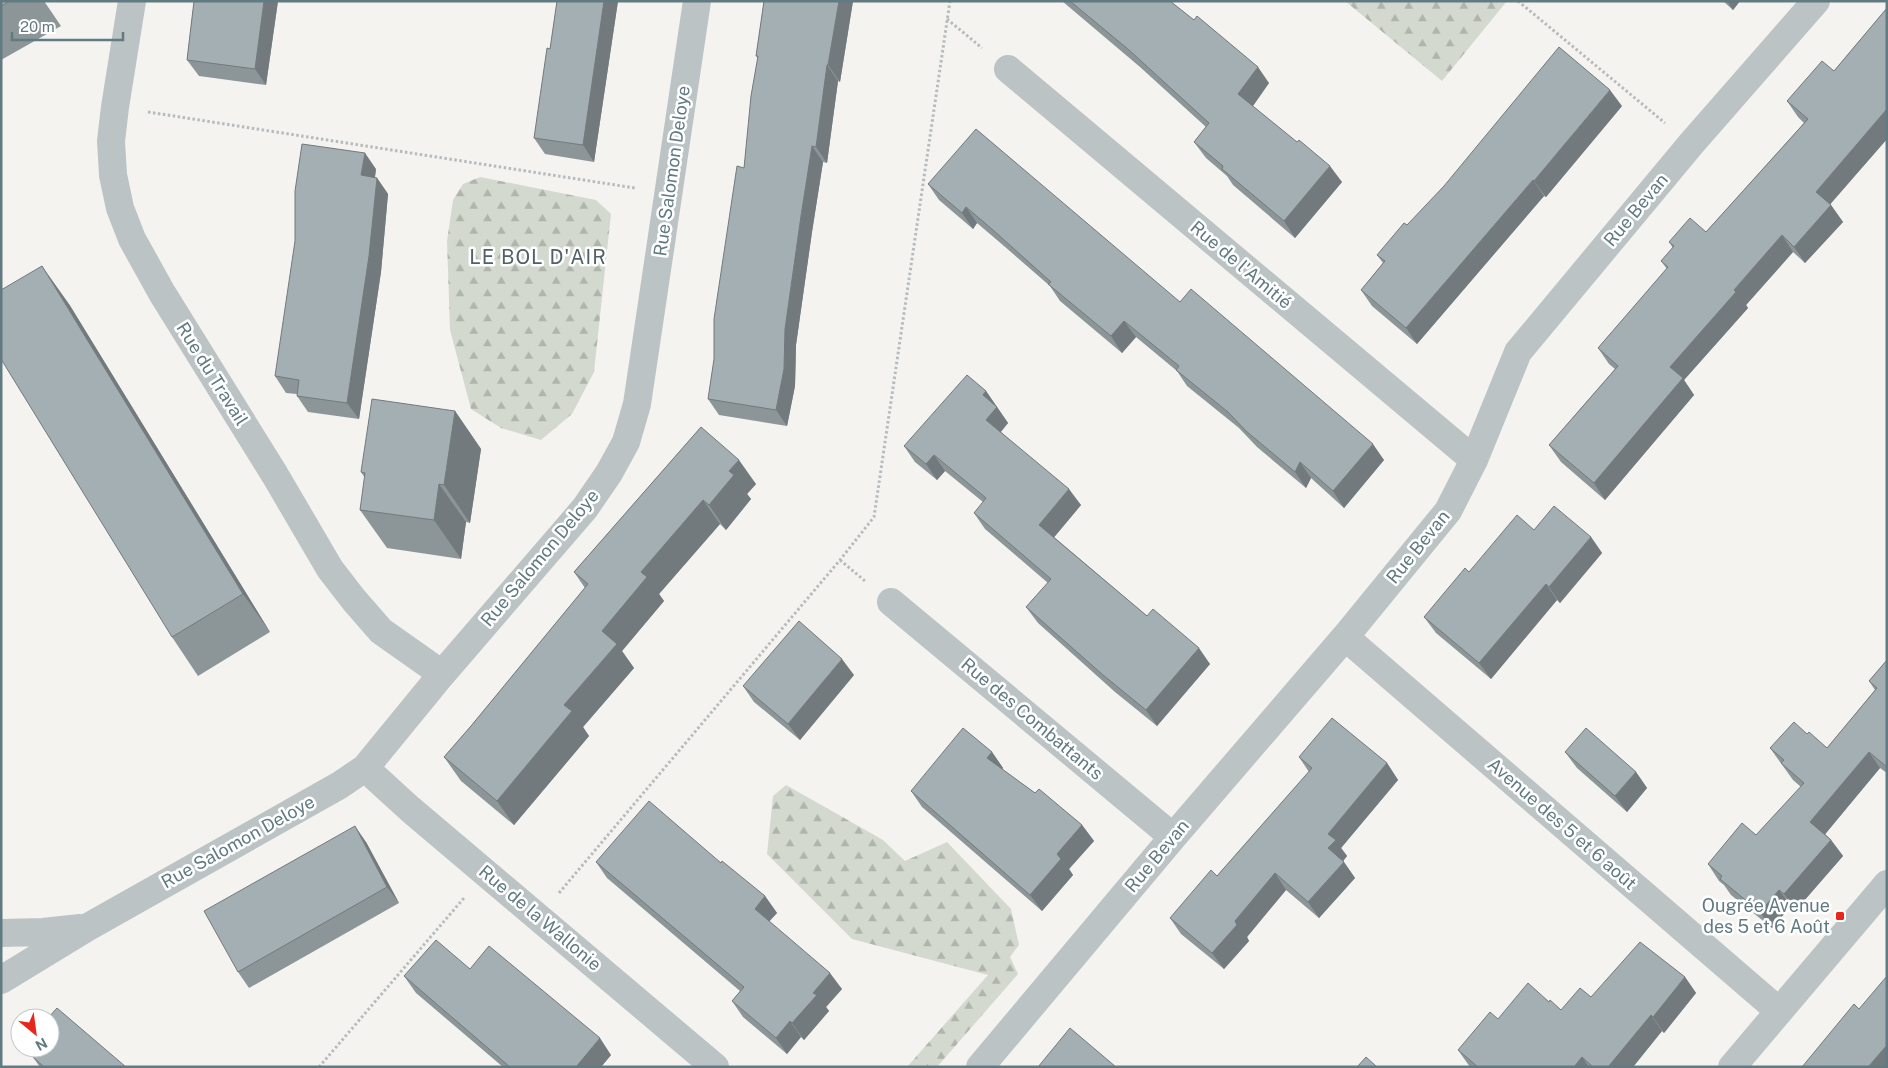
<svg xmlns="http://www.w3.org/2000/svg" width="1888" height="1068" viewBox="0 0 1888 1068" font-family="'Public Sans',sans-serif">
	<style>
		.forest { fill: url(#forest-firs) }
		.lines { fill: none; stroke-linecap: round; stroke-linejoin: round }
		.path { stroke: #b6bbbc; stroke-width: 3; stroke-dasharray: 2.5 2.5; stroke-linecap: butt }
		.street { stroke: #bcc3c5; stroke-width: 28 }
		.wall { fill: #8c9699 }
		.shaded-wall { fill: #727a7d }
		.building { fill: #a3afb2; stroke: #727a7d }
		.poi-dot { fill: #e8261c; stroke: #fff; stroke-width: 2 }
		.labels { text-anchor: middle; stroke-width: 5; stroke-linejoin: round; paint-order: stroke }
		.street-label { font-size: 18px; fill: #627a82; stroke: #fff }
		.poi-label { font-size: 18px; fill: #627a82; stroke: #fff; text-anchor: end }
		.quarter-label { font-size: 20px; letter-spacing: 1px; fill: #506167; stroke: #fff }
	</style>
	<defs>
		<pattern id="forest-firs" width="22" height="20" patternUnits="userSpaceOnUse" patternTransform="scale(1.25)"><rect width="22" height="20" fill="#d4d9cf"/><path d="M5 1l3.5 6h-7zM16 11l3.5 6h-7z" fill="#afb5ad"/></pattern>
	</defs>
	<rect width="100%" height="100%" fill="#f4f3f0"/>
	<path class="forest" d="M1345,1H1507L1442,81Z
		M480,177L596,200L611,214L594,372L572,414L541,440L501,428L471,409L450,330L447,241L453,200L463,184Z
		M786,785L883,840L905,861L947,842L1011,909L1019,945L1010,957L1018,974L937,1067H907L988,975L852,939L767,854L773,796Z"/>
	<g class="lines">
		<path class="path" d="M1518,1L1665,123
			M947,19L982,48
			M148,112L635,188
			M840,560L865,581
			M559,893L840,560L874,517L950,1
			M319,1067L464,898"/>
		<path class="street" d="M132,1L115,107L111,141L113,175L120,208L132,239L162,293L275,475L330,569L354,600L381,631L442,674
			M1008,69L1474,460
			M891,602L1173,837
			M1345,637L1779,1011
			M365,768L410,809L715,1067
			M1,933L43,932L80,928
			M1,980L88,927L340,785L365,768L442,674L585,508L609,473L626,442L637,404L697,1
			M980,1067L1173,837L1345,637L1448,511L1474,460L1518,352L1691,144L1816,1
			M1732,1067L1887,884"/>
	</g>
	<path class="wall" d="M1,1H44L61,26L1,60Z
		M194,1H278L266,85L199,76L187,60Z
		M557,1H618L594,162L545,154L534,138L550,49Z
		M764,1H853L840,82L838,81L827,163L823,162L812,232L796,345L795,386L787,426L719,415L708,399L744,168L758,58L756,56Z
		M1062,1H1170L1269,83L1253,106L1342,182L1295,238L1233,185L1227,176L1206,158L1194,142L1206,127L1140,67Z
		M1723,1H1740L1733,10Z
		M1887,8V139L1830,204L1843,222L1805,263L1793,252L1746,305L1748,308L1684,380L1694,395L1605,500L1561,462L1549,445L1615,369L1609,364L1598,348L1667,269L1661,261L1673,248L1669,242L1706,232L1804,123L1798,117L1787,101L1834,71Z
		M1622,106L1546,197L1544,196L1417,344L1372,306L1361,290L1383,263L1377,255L1407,225Z
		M376,169L375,177L377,178L388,194L381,272L359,419L308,412L297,396V394L286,393L275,376Z
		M928,184L1180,302L1384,460L1344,508L1311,478L1306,488L1257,447L1239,428L1187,386L1177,371L1136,337L1122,353L1060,301L1050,286L1004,246L977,223L973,229L939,200Z
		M69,304L270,632L198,676L172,637Z
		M986,391L1008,423L1001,432L1081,505L1054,537L1147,616L1210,664L1157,726L1115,692L1038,623L1026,607L1048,583L985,529L974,513L983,502L945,471L937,480L915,462L904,446Z
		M455,411L481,449L470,523L466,522L461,559L387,548L360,510L365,478L361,472Z
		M701,427L756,484L747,494L751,499L726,530L720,524L659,594L664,601L622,651L634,668L583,727L589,736L514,825L461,781L444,757L471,726L585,588L574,572Z
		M1534,530L1591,537L1602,553L1560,603L1557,600L1491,679L1436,633L1424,617L1469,572Z
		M1887,660V773L1880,768L1825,834L1831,840L1843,856L1796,910L1791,906L1772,928L1731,895L1724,885L1719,881L1708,864L1756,835L1801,787L1793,780L1770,748L1807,734L1827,748L1875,690L1869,681Z
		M854,675L800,740L754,702L743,686Z
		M992,752L1003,768L1002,769L1035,793L1082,825L1094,841L1069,869L1073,875L1042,911L922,807L911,791Z
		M1565,752L1636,772L1647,788L1627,812L1577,768Z
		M1299,757L1387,763L1398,780L1341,848L1347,856L1343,861L1355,878L1319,918L1286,890L1247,937L1249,941L1224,969L1181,934L1170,918L1217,876L1309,772Z
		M366,842L399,903L249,988L238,972Z
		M596,862L721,863L765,896L777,913L769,921L842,989L826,1007L829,1011L804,1040L801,1037L787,1054L743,1017L732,1001L740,991L607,878Z
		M404,976L611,1055L601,1067H503L416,993Z
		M1685,977L1696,993L1664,1033L1662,1031L1633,1067H1470L1458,1050L1498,1019L1549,1002L1561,1010L1591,997Z
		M32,1056L126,1067H40Z"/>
	<path class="shaded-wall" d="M264,1H278L266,85L255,69Z
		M604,1H618L594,162L583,145Z
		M839,1H853L840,82L828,65Z
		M1727,1H1740L1733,10Z
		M827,65L838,81L827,163L816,147Z
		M1258,67L1269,83L1250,110L1238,94Z
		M1610,90L1622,106L1546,197L1534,181Z
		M1887,109V139L1827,208L1816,192Z
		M812,146L823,162L812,232L796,345L795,386L787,426L776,410L785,329L801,216Z
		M365,153L376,169L373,191L361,175Z
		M1330,166L1342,182L1295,238L1284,221Z
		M377,178L388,194L381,272L359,419L347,403Z
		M1533,180L1544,196L1417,344L1406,328Z
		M1831,205L1843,222L1805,263L1794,247Z
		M966,207L977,223L973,229L962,213Z
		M1782,235L1793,252L1746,305L1748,308L1684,380L1694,395L1605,500L1594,483L1670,367L1734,290Z
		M42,266L69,304L270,632L243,594Z
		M1124,321L1136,337L1122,353L1111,336Z
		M986,391L1008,423L997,436L986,420L983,395Z
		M455,411L481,449L470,523L444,485Z
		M1373,444L1384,460L1344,508L1333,491Z
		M934,455L945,471L937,480L926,464Z
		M739,460L756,484L747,494L751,499L726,530L709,505L729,471Z
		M1300,462L1311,478L1306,488L1295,472Z
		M439,484L466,522L461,559L434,520Z
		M1069,489L1081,505L1051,541L1039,525Z
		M703,500L720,524L659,594L664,601L622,651L634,668L583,727L589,736L514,825L497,801L564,705L602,631L641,572Z
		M1591,537L1602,553L1560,603L1549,587Z
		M1546,584L1557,600L1491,679L1479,663Z
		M1199,648L1210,664L1157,726L1146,710Z
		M842,659L854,675L800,740L788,724Z
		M992,752L1003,768L998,774L987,758Z
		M1869,752L1880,768L1822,838L1810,822Z
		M1387,763L1398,780L1341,848L1347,856L1340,865L1328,848V834Z
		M1636,772L1647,788L1627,812L1615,796Z
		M1082,825L1094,841L1069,869L1073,875L1042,911L1030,895L1057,854Z
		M355,826L366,842L399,903L387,887Z
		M1831,840L1843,856L1796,910L1784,894Z
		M1344,862L1355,878L1319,918L1308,902Z
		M1275,873L1286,890L1247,937L1249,941L1224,969L1212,953L1235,921Z
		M1779,890L1791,906L1772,928L1760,912Z
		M765,896L777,913L766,925L755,909Z
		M830,973L842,989L826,1007L829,1011L804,1040L792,1023L813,993Z
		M1685,977L1696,993L1664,1033L1653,1017Z
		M1651,1015L1662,1031L1633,1067H1608Z
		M790,1021L801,1037L787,1054L776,1038Z
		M600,1038L611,1055L601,1067H576Z
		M1887,1045V1067H1868Z
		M1582,1057L1589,1067H1574Z"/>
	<path class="building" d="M1,1H10L1,6Z
		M194,1H264L255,69L187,60Z
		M557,1H604L583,145L534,138L547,48L550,49Z
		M764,1H839L828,65H827L816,147L812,146L801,216L785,329L784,369L776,410L708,399L714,359V319L737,166L744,168L751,96L758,56H756Z
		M1070,1H1170L1194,20L1197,16L1258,67L1238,94L1297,142L1299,140L1330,166L1284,221L1222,169L1223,166L1194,142L1209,123L1129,50Z
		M1887,8V109L1816,192L1831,205L1794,247L1782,235L1734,290L1736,292L1670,367L1683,378L1594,483L1549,445L1618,366L1598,348L1668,267L1661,261L1674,246L1669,242L1690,218L1706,232L1808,119L1787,101L1822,61L1834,71Z
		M1559,47L1610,90L1534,181L1533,180L1406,328L1361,290L1385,261L1377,255L1404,223L1407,225L1444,186Z
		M976,129L1180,302L1191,289L1373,444L1333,491L1300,462L1295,472L1246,431L1228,412L1176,370L1179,366L1124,321L1111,336L1048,284L1051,282L993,230L966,207L962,213L928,184Z
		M302,144L365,153L361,175L377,178L369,256L347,403L297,396L299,380L275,376L295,241V191Z
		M42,266L243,594L172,637L1,359V290Z
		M967,375L986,391L983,395L997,407L986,420L1069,489L1039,525L1147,616L1153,609L1199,648L1146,710L1103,675L1026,607L1051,579L974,513L986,498L934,455L926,464L904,446Z
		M372,399L455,411L444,485L439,484L434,520L360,510L365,473L361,472Z
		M701,427L739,460L729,471L734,475L709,505L703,500L641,572L647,577L602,631L617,644L564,705L572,711L497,801L444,757L471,726L588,584L574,572Z
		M1554,506L1591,537L1549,587L1546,584L1479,663L1424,617L1465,568L1469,572L1517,515L1534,530Z
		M799,621L842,659L788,724L743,686Z
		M1887,660V767L1869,752L1810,822L1831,840L1784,894L1779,890L1760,912L1720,879L1722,876L1708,864L1742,823L1756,835L1804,783L1781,763L1784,760L1770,748L1794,722L1807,734L1809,732L1827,748L1877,688L1869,681Z
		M1332,718L1387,763L1328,834L1336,840L1328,848L1344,862L1308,902L1275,873L1235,921L1237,925L1212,953L1170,918L1211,870L1217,876L1312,768L1299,757Z
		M963,728L992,752L987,758L1035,793L1039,789L1082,825L1057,854L1061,859L1030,895L911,791Z
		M1586,728L1636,772L1615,796L1565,752Z
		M649,801L721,863L722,861L765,896L755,909L830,973L813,993L817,995L792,1023L790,1021L776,1038L732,1001L744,987L596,862Z
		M355,826L387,887L238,972L204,911Z
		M436,940L470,969L489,946L600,1038L576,1067H510L404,976Z
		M1640,942L1685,977L1653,1017L1651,1015L1608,1067H1593L1582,1057L1574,1067H1478L1458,1050L1490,1012L1498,1019L1528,983L1549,1002L1550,1000L1561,1010L1580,988L1591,997Z
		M1887,976V1045L1868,1067H1802L1854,1004L1859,1009Z
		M57,1008L126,1067H44L32,1056L39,1048H50V1018H48Z
		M1070,1028L1116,1067H1038Z
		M1366,1057L1377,1067H1357Z"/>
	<rect class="poi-dot" x="1835" y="911" width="10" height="10" rx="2.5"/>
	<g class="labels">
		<g class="street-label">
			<text transform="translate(672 171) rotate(-82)" y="6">Rue Salomon Deloye</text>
			<text transform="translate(1636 210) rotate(-50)" y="6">Rue Bevan</text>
			<text transform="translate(1241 265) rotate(40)" y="6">Rue de l'Amitié</text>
			<text transform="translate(212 374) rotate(58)" y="6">Rue du Travail</text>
			<text transform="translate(1418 547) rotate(-51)" y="6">Rue Bevan</text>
			<text transform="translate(540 558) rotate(-50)" y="6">Rue Salomon Deloye</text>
			<text transform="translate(1032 719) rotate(40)" y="6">Rue des Combattants</text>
			<text transform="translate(1562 824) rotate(41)" y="6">Avenue des 5 et 6 août</text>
			<text transform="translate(238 842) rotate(-29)" y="6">Rue Salomon Deloye</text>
			<text transform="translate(1157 856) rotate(-50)" y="6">Rue Bevan</text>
			<text transform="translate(540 918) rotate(40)" y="6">Rue de la Wallonie</text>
		</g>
		<g class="poi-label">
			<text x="1830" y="912">Ougrée Avenue<tspan x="1830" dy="21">des 5 et 6 Août</tspan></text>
		</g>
		<g class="quarter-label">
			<text x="538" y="264">LE BOL D'AIR</text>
		</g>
	</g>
	<rect width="1888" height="1068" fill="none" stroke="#627a82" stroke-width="5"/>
	<g transform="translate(35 1033) rotate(151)"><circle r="24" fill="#ffffff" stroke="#c0cacd"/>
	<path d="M0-4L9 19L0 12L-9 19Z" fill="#e8261c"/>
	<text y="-8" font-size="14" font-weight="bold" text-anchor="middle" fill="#627a82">N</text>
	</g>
	<path d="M12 32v8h111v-8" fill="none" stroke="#627a82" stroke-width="2.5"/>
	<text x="20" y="32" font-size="15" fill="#627a82" stroke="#ffffff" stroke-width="4" paint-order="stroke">20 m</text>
</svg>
